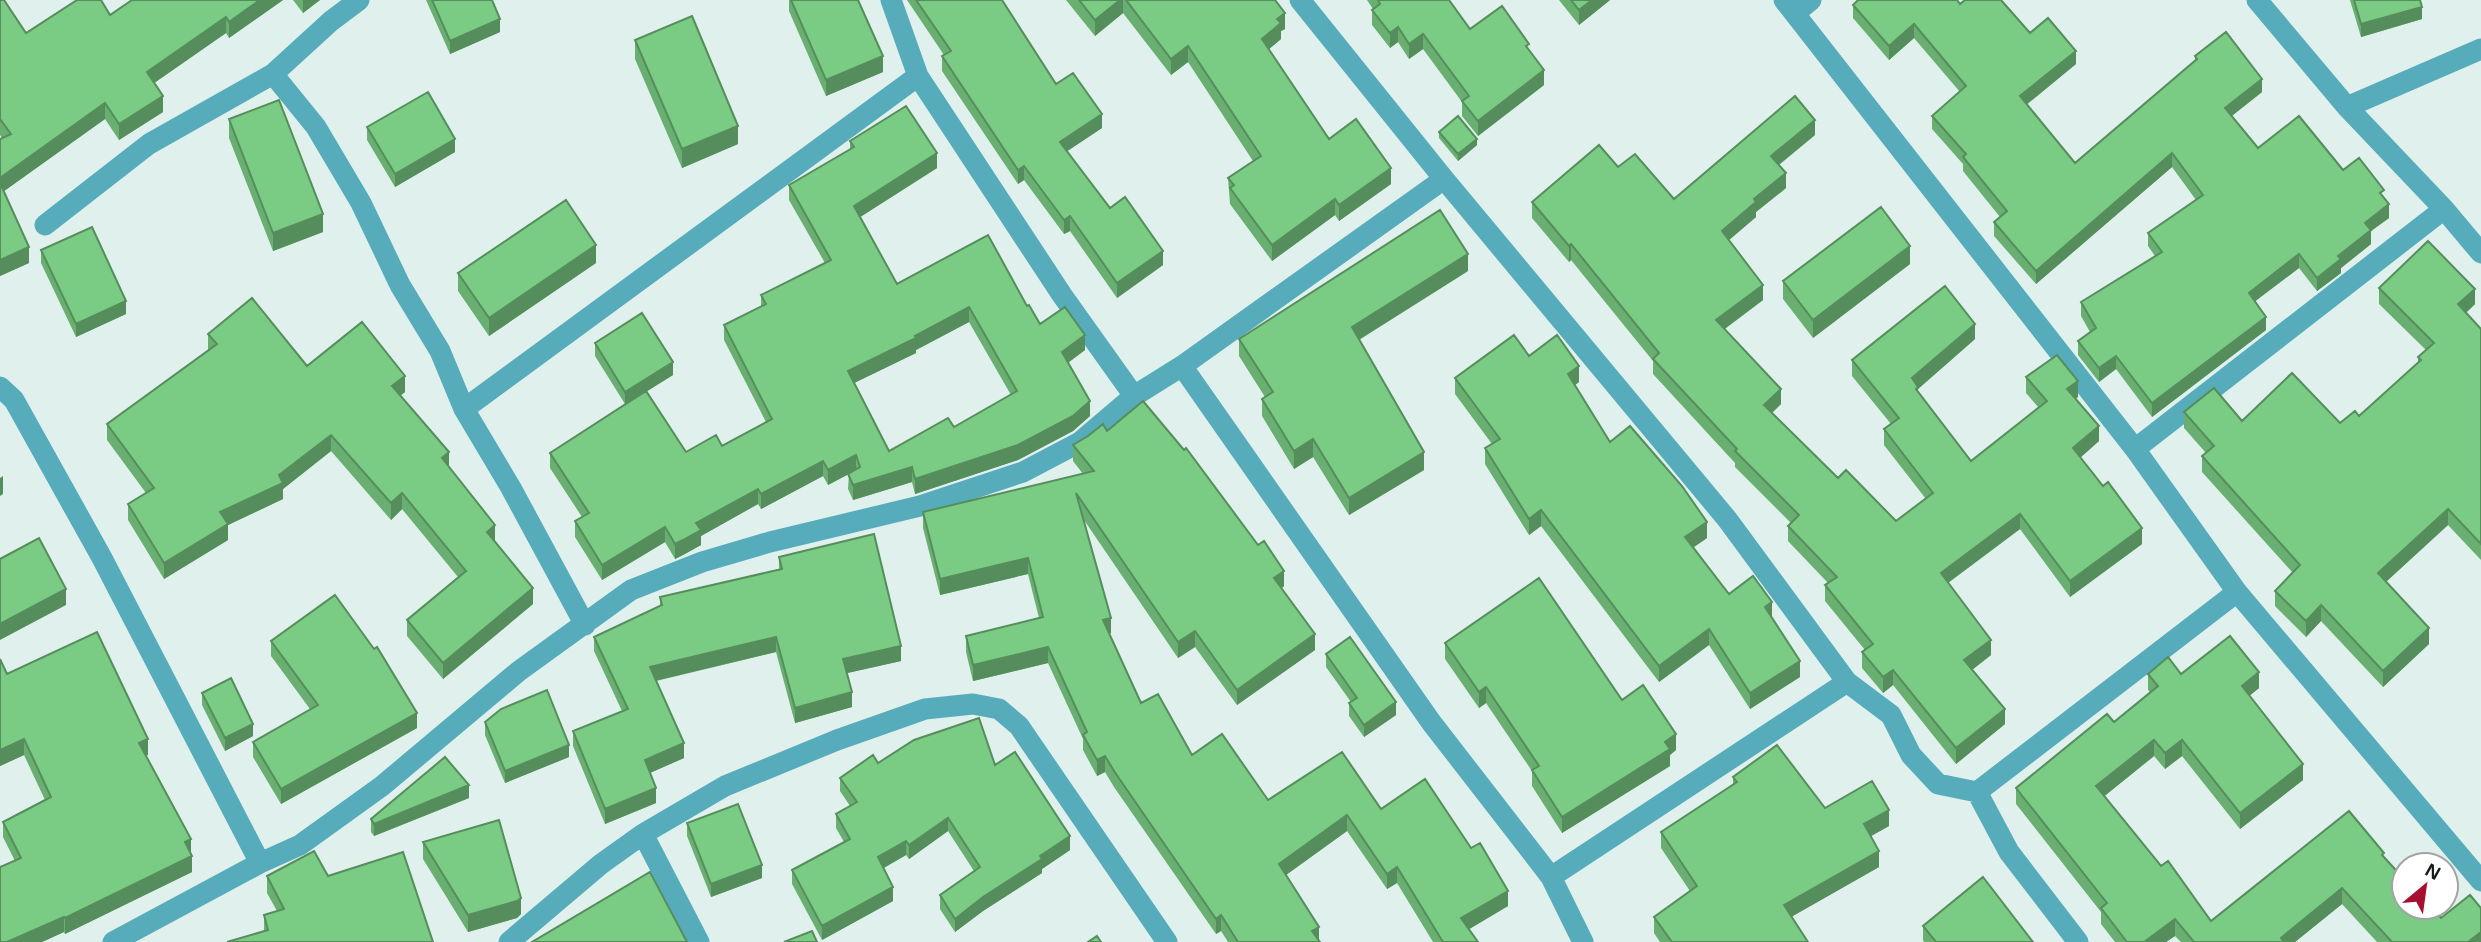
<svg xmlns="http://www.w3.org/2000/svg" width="2481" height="942" viewBox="0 0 2481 942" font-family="Arial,sans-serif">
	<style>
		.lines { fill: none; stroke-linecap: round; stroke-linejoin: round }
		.minor { stroke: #57acbc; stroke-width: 21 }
		.wall { fill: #69af71; fill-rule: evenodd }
		.shaded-wall { fill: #558e5c }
		.building { fill: #7acb83; stroke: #558e5c; stroke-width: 2; fill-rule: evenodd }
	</style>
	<rect width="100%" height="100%" fill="#e0f0ec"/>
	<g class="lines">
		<path class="minor" d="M891,0L918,76L1062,295L1134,396
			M1300,0L1444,179L1727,519L1847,682L1891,715L1911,755L1938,784L1977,792L2009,852L2078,942
			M1784,0L2135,449L2237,592L2481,881
			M2257,0L2347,107L2444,209L2481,253
			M1795,13L1811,0
			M273,74L316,127L361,203L400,285L440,351L464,409L511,488L585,625
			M2347,107L2481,49
			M45,225L149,144L273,74L331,21L359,0
			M1182,366L1431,722L1551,877L1583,942
			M0,387L14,400L102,558L260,863
			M464,409L918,76
			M2135,449L2444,209
			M1977,792L2237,592
			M643,834L699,942
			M1551,877L1847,682
			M113,942L260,863L300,845L382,786L519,671L631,590L702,562L770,542L920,506L1023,472L1080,442L1134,396L1182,366L1444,179
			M509,942L601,864L643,834L725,786L837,740L925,709L973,704L999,709L1019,726L1167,942"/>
	</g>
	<path class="wall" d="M0,0L26,33L110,15L132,0H283L229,38L226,33L154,83L163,112L119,140L105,119L4,191L29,263L0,276V139L2,138L0,135Z
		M293,0H320L303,13Z
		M426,0H492L500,32L450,54Z
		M789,0H858L883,72L826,96L789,11Z
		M907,0H1002L1056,84L1102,128L1067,151L1110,208L1163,265L1117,298L1070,231L1064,234L1024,180L1018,184L942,71V56L944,55Z
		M1066,0H1275L1285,29L1281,31V39L1269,49L1329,139L1391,184L1339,221L1335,215L1272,261L1230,204L1228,178L1253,161L1188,62L1171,75L1123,13L1095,36Z
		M1367,0H1449L1470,29L1529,50L1544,85L1478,136L1462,116V102L1423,49L1409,59L1398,42L1390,48L1372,25V10L1373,9Z
		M1559,0H1610L1579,25Z
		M2350,0H2420L2422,19L2361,37Z
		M1960,4L2030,33L2076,64L2027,104L2075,163L2195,60V56L2262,92L2232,116L2258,148L2343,170L2384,198L2389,218L2371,231V244L2341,268V273L2317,291L2299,268L2255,301L2266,330L2152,417L2116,369L2099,382L2078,355V341L2090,332L2081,316V302L2155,256L2148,246V233L2196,200L2172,167L2036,284L1994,236V222L2000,217L1963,171V164L1932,129V116L1960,92L1914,38L1889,60L1853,18V5Z
		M635,40L738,144L682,168L635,59Z
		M229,119L323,232L273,251L229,138Z
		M367,127L455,152L395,187L367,140Z
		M1439,132L1477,145L1458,161L1439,138Z
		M1815,135L1779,165L1786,188L1756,212V217L1729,240L1763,300L1725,329L1781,404L1772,413L1838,478L1896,521L1926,499L1884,445V429L1891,424L1852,376V360L1975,339L1918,389V393L1971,461L2039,408L2026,393V377L2078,397L2076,398L2099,441L2080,458L2142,544L2070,597L2020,529L1948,583L1991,655L1972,670L2005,724L1956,764L1893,685L1883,693L1862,668V652L1865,650L1825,601V585L1828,583L1788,541V526L1791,523L1735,467V463L1653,374V361L1571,260L1569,262L1532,218V202L1674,199Z
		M850,141L937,168L860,217L897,284L1027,306L1040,324L1085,350L1068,363L1090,416L1073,431L1018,460L915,494L912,482L853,500L848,489L849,474L828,485L823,476L761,509L758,504L701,536V545L683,555L675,559L665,542L602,580L575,537V521L582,517L550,468V453L625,404L595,356V343L673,375L647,391L686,452L722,446L766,422L724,340V325L761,306V295L825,263L789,200V185L850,149ZM969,322L1011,395L954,427L889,451L854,383L916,353V350Z
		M41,250L126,314L76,337L41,263Z
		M596,263L489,336L458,291V273Z
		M1910,264L1813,338L1783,299V281Z
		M1468,271L1359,340L1424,470L1349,515L1313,457L1294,469L1262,416V399L1265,397L1239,356V339Z
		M2379,288L2475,304L2466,313L2481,329V560L2448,525L2386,582L2429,644L2383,687L2321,621L2306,637L2275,606V591L2293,573L2202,472V456L2206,453L2184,428V412L2242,421L2340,423L2359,416L2418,362V357L2426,350L2379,304Z
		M208,334L307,366L405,392L400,396L449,468L533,604L443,679L407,636V620L458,577L402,509L391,520L331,451L283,489V499L228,525V540L164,579L128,520V504L146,493L107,440V424L208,350Z
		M1455,378L1579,382L1575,385L1610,442L1707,538L1694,547L1729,594L1772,617L1800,677L1750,709L1709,645L1659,682L1541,526L1529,535L1485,464V448L1492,444L1455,394Z
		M1107,431L1284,586L1282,588L1315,650L1237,705L1195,647L1178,658L1084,520L1111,633L1109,634L1141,703L1192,755L1268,800L1381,809L1508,906L1469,929L1478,942H1433L1397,883L1387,889L1347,831L1286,875L1320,942H1228L1221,931L1216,934L1114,787L1105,772L1097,776L1083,750V739L1048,663L973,681L966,652V636L1039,618L1028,574L940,595L923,528V512L1083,474L1073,461V445Z
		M779,557L901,661L847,673L852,707L795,723L776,652L656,681L684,758L650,773L656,803L605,824L573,746V731L622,711L594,651V637L660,606V597L779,569Z
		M271,641L417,728L281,804L253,757V742L310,709L271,656Z
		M1445,643L1622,700L1676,750L1670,755V766L1562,833L1532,786V771L1486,703L1479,708L1445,659Z
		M1326,654L1396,715L1364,737L1349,716V703L1351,702L1326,667Z
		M0,659L7,674L148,755H146L191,853L192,872L65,934L64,932L42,942H0L15,861L3,837V822L45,800L24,755L0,766Z
		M2148,674H2181L2259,688L2249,696L2303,780L2240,829L2182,756L2165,769L2154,756L2104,796L2161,866L2211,921L2384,858L2441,918L2481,942H2377L2342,904L2295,942H2181L2175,936L2166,942H2115L2101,924V912L2016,804V788L2114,722L2150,692L2148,690Z
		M202,693L253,736L225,751L202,705Z
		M485,722L569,757L505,783L485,735Z
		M878,763L995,765L1070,850L1042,869V873L983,911L955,932L940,909V895L974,871L948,831L909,859L906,855L884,868L893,901L822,940L792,884V870L844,842L836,828V814L850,806L840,791V778Z
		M1733,777L1825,808L1889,826L1871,836L1879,867L1791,917L1808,942H1660L1654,933V917L1690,891L1661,848V832L1733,785Z
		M469,798L374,836L371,832V819Z
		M687,823L762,878L711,897L687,836Z
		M423,842L521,914L517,918L468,932L423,859Z
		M267,876H328L433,942L264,932V915L277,911L267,893Z
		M1923,926L2033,942H1924L1923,940Z"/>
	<path class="shaded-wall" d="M260,0H283L229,38V22Z
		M303,0H320L303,13Z
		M1120,0H1123V13L1095,36V20Z
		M1592,0H1610L1579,25V10Z
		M2422,7V19L2361,37V24Z
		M1285,13V29L1281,31V39L1262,55V39L1277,19Z
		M226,17V33L147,88V72Z
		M500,19V32L450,54V41Z
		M1914,24V38L1889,60V46Z
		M1398,27V42L1390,48V33Z
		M1423,34V49L1409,59V44Z
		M1188,46V62L1171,75V59Z
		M2076,51V64L2020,110V96Z
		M883,56V72L826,96V80Z
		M1544,70V85L1478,136V121Z
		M2262,79V92L2225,121V108Z
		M163,96V112L119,140V124Z
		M105,103V119L0,194V178Z
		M1102,114V128L1060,156V142Z
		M1815,120V135L1771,171V156Z
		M738,126V144L682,168V149Z
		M455,139V152L395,187V174Z
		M1477,139V145L1458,161V154Z
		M937,153V168L854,221V206Z
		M2172,153V167L2036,284V271Z
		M1024,166V180L1018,184V170Z
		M1391,168V184L1339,221V205Z
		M1786,173V188L1756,212V217L1722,246V231L1754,199Z
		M1335,199V215L1272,261V245Z
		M2389,204V218L2371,231V244L2341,268V273L2317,291V278L2338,256L2365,223Z
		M323,214V232L273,251V233Z
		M1070,216V231L1064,234V220Z
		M1571,244V260L1569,262V246Z
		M596,245V263L489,336V318Z
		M1910,246V264L1813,338V320Z
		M29,247V263L0,276V260Z
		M1163,251V265L1117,298V283Z
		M1468,254V271L1352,344V327Z
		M2299,254V268L2249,306V293Z
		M1763,285V300L1716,335V320Z
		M2475,289V304L2458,320V304Z
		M126,301V314L76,337V324Z
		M969,307V322L916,350V353L848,386V371Z
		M2266,317V330L2152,417V403Z
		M1975,324V339L1918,389V402L1912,378Z
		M1085,335V350L1062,367V352Z
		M2116,356V369L2099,382V368Z
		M673,362V375L625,405V392Z
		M1579,366V382L1568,390V374Z
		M405,376V392L392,402V386Z
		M2078,381V397L2067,404V389Z
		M1781,389V404L1764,420V405Z
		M1090,401V416L1073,431L1018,460L915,494V479Z
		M2099,426V441L2073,464V448Z
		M331,435V451L283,489V499L228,525V540L164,579V563L220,512L279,475Z
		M1313,439V457L1294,469V451Z
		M449,452V468L442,458Z
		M1424,452V470L1349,515V498Z
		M856,455V470L828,485V470Z
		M823,461V476L761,509V494Z
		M912,467V482L853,500V485Z
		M3,476V494L0,496V478Z
		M758,489V504L701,536V545L683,555L675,559V544L696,523Z
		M402,493V509L391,520V503Z
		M2448,509V525L2378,589V573Z
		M1541,510V526L1529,535V519Z
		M2020,514V529L1941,588V573Z
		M1707,522V538L1685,553V537Z
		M495,525V541L487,548V532Z
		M665,527V542L602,580V565Z
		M2142,528V544L2070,597V581Z
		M1028,558V574L940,595V579Z
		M1284,571V586L1274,594V578Z
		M533,588V604L443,679V663Z
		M66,589V605L0,640V624Z
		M1772,602V618L1765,607Z
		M2321,605V621L2306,637V621Z
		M1111,618V633L1103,636V620Z
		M2429,628V644L2383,687V671Z
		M1709,629V645L1659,682V666Z
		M1195,631V647L1178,658V642Z
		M1315,634V650L1237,705V690Z
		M776,637V652L650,682V667Z
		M1991,640V655L1964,676V660Z
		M901,646V661L843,674V659Z
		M1048,647V663L973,681V665Z
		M1800,661V677L1750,709V693Z
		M1893,670V685L1883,693V677Z
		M2259,672V688L2242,702V686Z
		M1486,687V703L1479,708V692Z
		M852,692V707L795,723V708Z
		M1396,702V715L1364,737V725Z
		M2005,709V724L1956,764V748Z
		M417,713V728L281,804V789Z
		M253,724V736L225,751V738Z
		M1676,734V750L1670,755V766L1562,833V817Z
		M24,739V755L0,766V750Z
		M148,739V755L139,758V743Z
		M2154,740V756L2096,803V786Z
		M2182,740V756L2165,769V753Z
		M684,743V758L645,775V760Z
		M569,745V757L505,783V771Z
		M1105,756V772L1097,776V760Z
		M2303,764V780L2240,829V813Z
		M469,785V798L374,836V824Z
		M656,788V803L605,824V809Z
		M1889,810V826L1864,840V824Z
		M1347,815V831L1279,880V864Z
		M948,818V831L909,859V845Z
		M1070,836V850L1042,869V873L983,911L955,932V919L983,897Z
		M191,839V855L185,842Z
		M906,841V855L878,871V857Z
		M1879,851V867L1784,921V905Z
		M192,856V872L65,934V918Z
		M762,865V878L711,897V884Z
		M1397,867V883L1387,889V874Z
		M893,887V901L822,940V926Z
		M2342,888V904L2295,942H2281V938Z
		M1508,891V906L1461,934V918Z
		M521,898V914L517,918L468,932V915Z
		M1221,915V931L1216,934V919Z
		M64,917V932L42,942H7Z
		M2175,919V936L2166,942H2144Z
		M1319,927V942L1312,931Z
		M2481,932V942H2468Z"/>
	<path class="building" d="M0,0H4L26,33L77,0H101L110,15L132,0H260L229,22L226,17L147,72L163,96L119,124L105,103L0,178V139L11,134L0,119Z
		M432,0H492L500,19L450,41Z
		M791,0H858L883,56L826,80Z
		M916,0H1002L1056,84L1073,73L1102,114L1060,142L1110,208L1125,197L1163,251L1117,283L1070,216L1064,220L1024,166L1018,170L942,56L951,51Z
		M1079,0H1120L1095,20Z
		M1126,0H1275L1285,13L1277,19L1281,23L1262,39L1329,139L1356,119L1391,168L1339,205L1335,199L1272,245L1230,188L1234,185L1228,178L1261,156L1188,46L1171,59Z
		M1378,0H1449L1470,29L1502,6L1529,44L1526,46L1544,70L1478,121L1462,101L1469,96L1423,34L1409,44L1398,27L1390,33L1372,10L1380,4Z
		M1571,0H1592L1579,10Z
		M1858,0H1957L1960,4L1965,0H2001L2030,33L2048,18L2076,51L2020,96L2075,163L2197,59L2195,56L2226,32L2262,79L2225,108L2258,148L2299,116L2343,170L2359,158L2384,190L2380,193L2389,204L2365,223L2371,230L2338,256L2341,259L2317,278L2299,254L2249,293L2266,317L2152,403L2116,356L2099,368L2078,341L2096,328L2081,302L2162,252L2148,233L2203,195L2172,153L2036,271L1994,222L2007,211L1963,157L1966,154L1932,116L1966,86L1914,24L1889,46L1853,5Z
		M2354,0H2420L2422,7L2361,24Z
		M692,16L738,126L682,149L635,40Z
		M428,92L455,139L395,174L367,127Z
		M1795,96L1815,120L1771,156L1786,173L1754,199L1756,202L1722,231L1763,285L1716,320L1781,389L1764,405L1838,478L1846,470L1896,521L1933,493L1884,429L1899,418L1852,360L1945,286L1975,324L1912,378L1918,387L1916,389L1971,461L2047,401L2026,377L2057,355L2078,381L2067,389L2099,426L2073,448L2103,486L2108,482L2142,528L2070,581L2020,514L1941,573L1991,640L1964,660L2005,709L1956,748L1893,670L1883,677L1862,652L1873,644L1825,585L1837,577L1788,526L1799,515L1735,451L1737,449L1653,359L1659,353L1571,244L1569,246L1532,202L1599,145L1618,167L1635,154L1674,199Z
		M279,100L323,214L273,233L229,119Z
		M906,106L937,153L854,206L897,284L988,235L1027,306L1029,305L1040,324L1065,307L1085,335L1062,352L1090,401L1073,416L1018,445L915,479L912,467L853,485L848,474L860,467L856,455L828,470L823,461L761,494L758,489L696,523L701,530L683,540L675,544L665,527L602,565L575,521L589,513L550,453L646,391L686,452L716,435L722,446L772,419L724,325L766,304L761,295L831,260L789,185L854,147L850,141ZM969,307L1017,391L954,427L948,418L889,451L848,371L916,338L915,336Z
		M1458,116L1477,139L1458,154L1439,132Z
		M0,183L29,247L0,260Z
		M566,200L596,245L489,318L458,273Z
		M1881,207L1910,246L1813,320L1783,281Z
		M1440,210L1468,254L1352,327L1424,452L1349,498L1313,439L1294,451L1262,399L1273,392L1239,339Z
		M92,227L126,301L76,324L41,250Z
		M2428,241L2475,289L2458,304L2481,329V544L2448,509L2378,573L2429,628L2383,671L2321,605L2306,621L2275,591L2300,565L2202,456L2214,446L2184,412L2214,388L2242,421L2292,373L2340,423L2355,411L2359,416L2421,360L2418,357L2434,343L2379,288Z
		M252,298L307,366L362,322L405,376L392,386L449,452L442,458L495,525L487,532L533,588L443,663L407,620L466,571L402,493L391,503L331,435L279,475L283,483L220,512L228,524L164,563L128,504L154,488L107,424L217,344L208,334Z
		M642,313L673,362L625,392L595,343Z
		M1514,335L1529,356L1557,335L1579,366L1568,374L1610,442L1630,426L1682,486L1707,522L1685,537L1729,594L1753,576L1772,602L1765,607L1800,661L1750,693L1709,629L1659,666L1541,510L1529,519L1485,448L1500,439L1455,378Z
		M1143,401L1184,450L1186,448L1258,545L1264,541L1284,571L1274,578L1315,634L1237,690L1195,631L1178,642L1076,493L1111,618L1103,620L1141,703L1158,694L1192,755L1222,734L1268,800L1342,752L1381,809L1425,779L1471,848L1480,843L1508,891L1461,918L1478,942H1443L1397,867L1387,874L1347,815L1279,864L1319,927L1312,931L1320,942H1238L1221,915L1216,919L1114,771L1105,756L1097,760L1083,735L1087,732L1048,647L973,665L966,636L1043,617L1028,558L940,579L923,512L1094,471L1073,445L1088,436L1103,424L1107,431Z
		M874,534L901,646L843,659L852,692L795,708L776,637L650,667L684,743L645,760L656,788L605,809L573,731L628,709L594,637L662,605L660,597L782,569L779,557Z
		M39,538L66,589L0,624V559Z
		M1539,578L1622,700L1643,685L1676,734L1665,742L1670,749L1562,817L1532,770L1539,766L1486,687L1479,692L1445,643Z
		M335,595L374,649L377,647L417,713L281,789L253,742L318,705L271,641Z
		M97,632L148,739L139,743L191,839L185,842L192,856L65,918L64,917L7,942H0V867L21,858L3,822L51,797L24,739L0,750V659L7,674Z
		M2230,636L2259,672L2242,686L2303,764L2240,813L2182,740L2165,753L2154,740L2096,786L2161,866L2168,861L2211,921L2349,811L2384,853L2382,855L2404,879V907H2431L2441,918L2470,895L2481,908V932L2468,942H2392L2342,888L2281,938L2284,942H2194L2175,919L2144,942H2127L2101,908L2107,903L2016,788L2107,714L2114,722L2158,686L2148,674L2168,657L2181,674Z
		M1350,637L1396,702L1364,725L1349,703L1357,698L1326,654Z
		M231,678L253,724L225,738L202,693Z
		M547,690L569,745L505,771L485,722L501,709Z
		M979,718L995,765L1015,752L1070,836L1040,856L1042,859L983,897L955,919L940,895L980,867L948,818L909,845L906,841L878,857L893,887L822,926L792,870L850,839L836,814L857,802L840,778L873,755L878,763L914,740Z
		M1777,745L1825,808L1872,781L1889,810L1864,824L1879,851L1784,905L1808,942H1672L1654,917L1697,886L1661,832L1737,782L1733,777Z
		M445,757L469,785L374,824L371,819Z
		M738,804L762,865L711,884L687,823Z
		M499,820L521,898L517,901L468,915L423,842Z
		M314,851L328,876L403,852L433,942H227L268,930L264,915L284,909L267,876Z
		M650,872L687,942H532Z
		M1983,877L2033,942H1936L1923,926Z
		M812,931L817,942H784Z
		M1097,936L1101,942H1088Z"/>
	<g transform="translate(2425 886) rotate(29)"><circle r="33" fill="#ffffff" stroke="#a1a4a3" stroke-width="2"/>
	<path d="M0-5L12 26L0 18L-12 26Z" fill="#a70e30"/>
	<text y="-10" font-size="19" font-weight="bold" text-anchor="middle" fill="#151b19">N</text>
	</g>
</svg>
